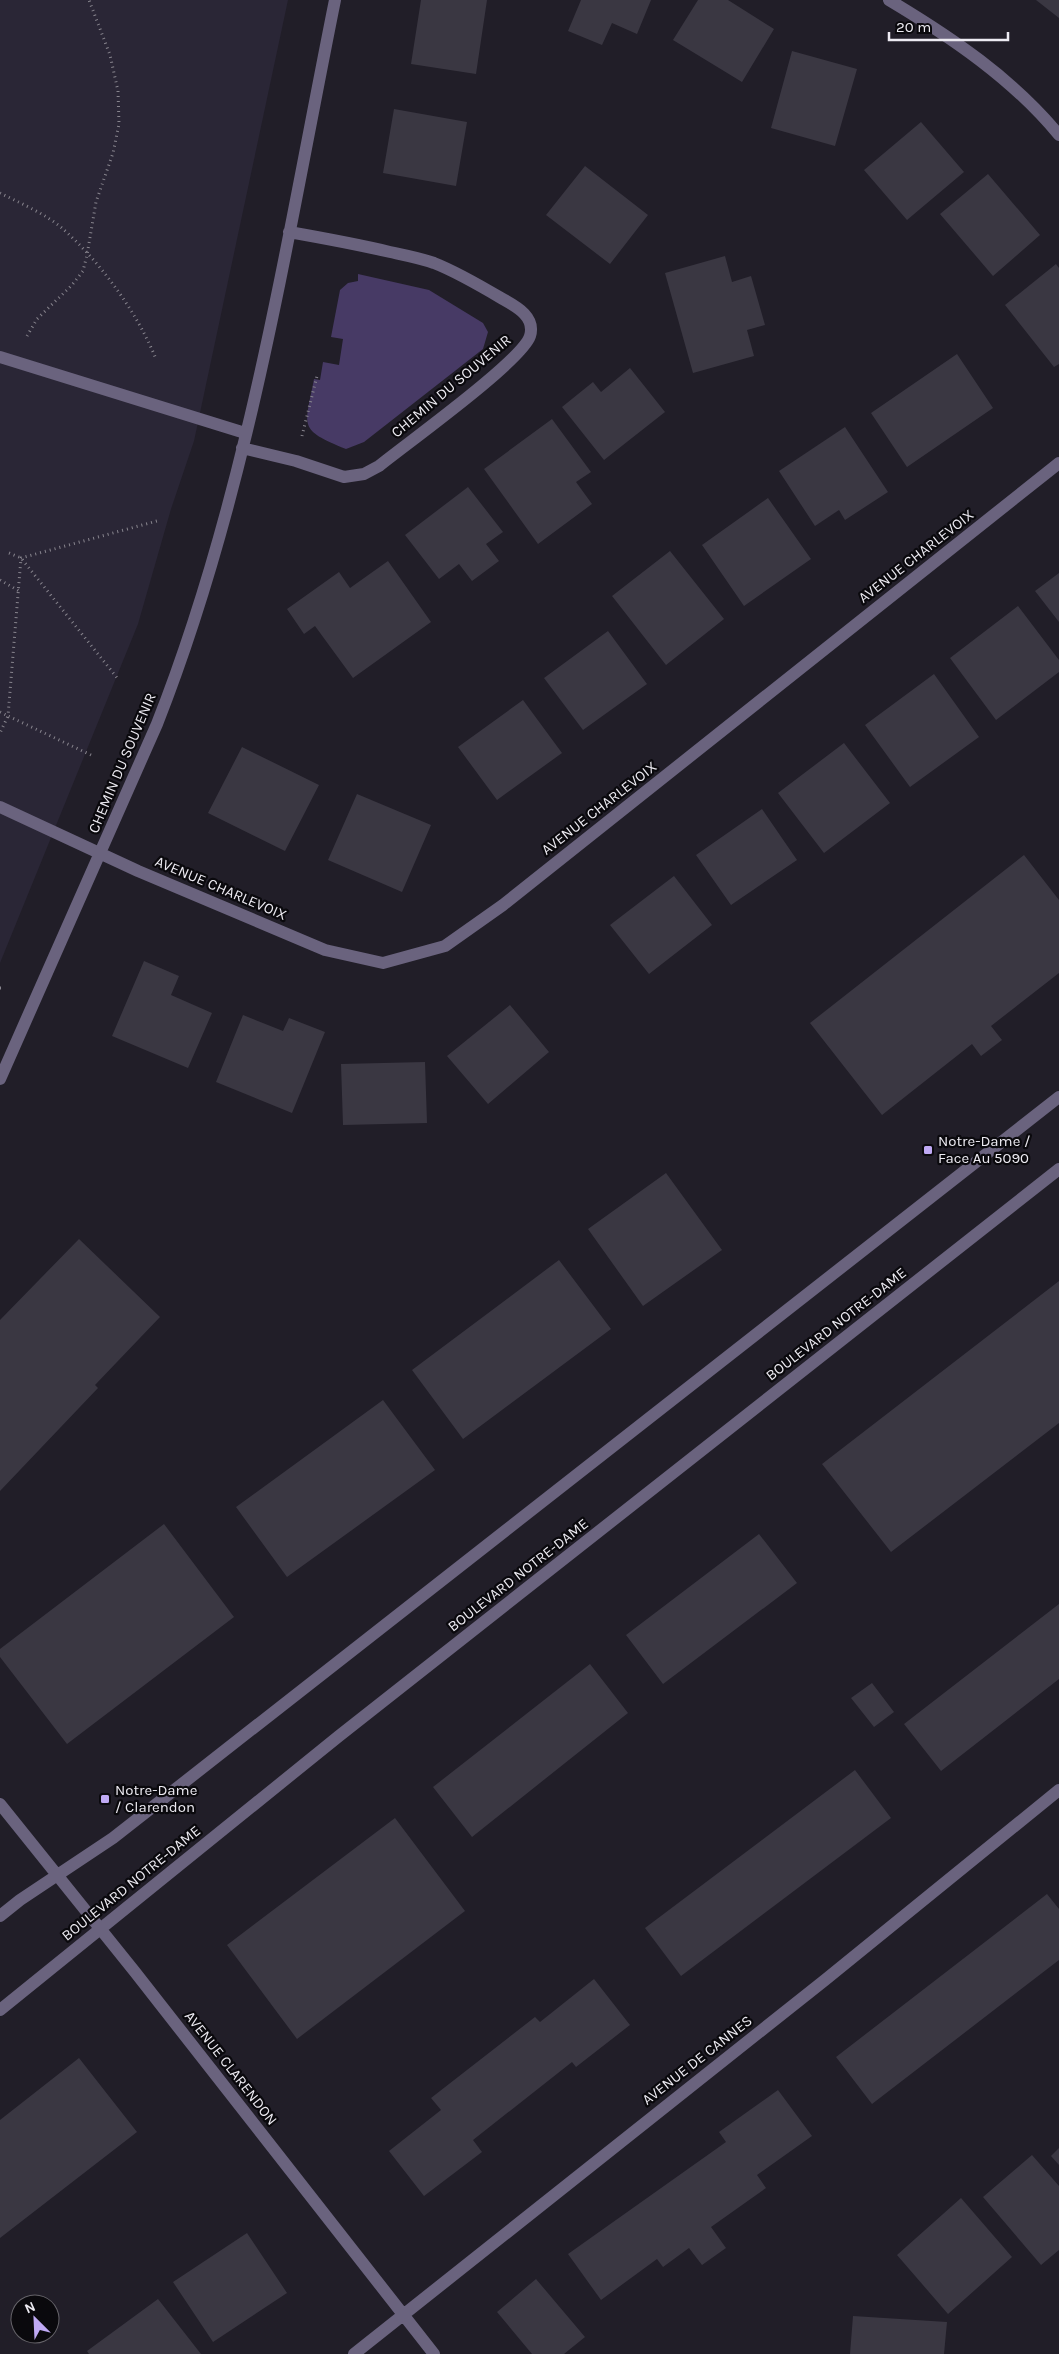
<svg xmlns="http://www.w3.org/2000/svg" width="1059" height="2354" viewBox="0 0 1059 2354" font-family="Karla,sans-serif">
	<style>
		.built { fill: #2a2636 }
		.green { fill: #473a65 }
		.building { fill: #3a3742 }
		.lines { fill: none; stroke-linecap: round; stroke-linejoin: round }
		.path { stroke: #88858e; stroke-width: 3; stroke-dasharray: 1 4; stroke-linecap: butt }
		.minor { stroke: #6a637e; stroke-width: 12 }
		.poi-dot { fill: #bfa9f4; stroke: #0a090d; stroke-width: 2 }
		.labels { text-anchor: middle; stroke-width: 4.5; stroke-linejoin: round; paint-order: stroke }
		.street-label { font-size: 15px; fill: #edebf2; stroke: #0a090d }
		.poi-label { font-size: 15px; fill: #edebf2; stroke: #0a090d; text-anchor: start }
	</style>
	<rect width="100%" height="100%" fill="#211e28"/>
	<path class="built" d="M0,0H288L194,441L171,509L138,624L0,963Z"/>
	<path class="green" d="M358,274L429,290L483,323L488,332L483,349L364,442L346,449C297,429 305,427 314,379L320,380L323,362L339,365L343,339L331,337L340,290L348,283L358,281Z"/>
	<path class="building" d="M421,0H487L476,74L411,64Z
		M581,0H651L637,34L612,23L602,45L568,31Z
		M698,0H728L774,29L742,82L673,40Z
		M1036,0H1059V18Z
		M792,51L857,69L835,146L771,128Z
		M394,109L467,122L456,186L383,173Z
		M921,122L964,172L907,220L864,170Z
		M585,166L648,215L610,264L546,215Z
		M988,174L1040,235L993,276L940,214Z
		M725,256L732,282L751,276L765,325L747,330L754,356L693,373L665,273Z
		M1056,264L1059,268V364L1054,367L1005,305Z
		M957,354L993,408L907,467L871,413Z
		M630,368L665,412L604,460L562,407L593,382L601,392Z
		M552,419L591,472L576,482L592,504L538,544L484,469Z
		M845,427L888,492L845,520L839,510L815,526L779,471Z
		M468,487L503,532L486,544L499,561L472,581L459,564L439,579L405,535Z
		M768,498L811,559L744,606L702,545Z
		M670,551L724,619L666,665L612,596Z
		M388,561L431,622L353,678L315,626L304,634L287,609L339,572L350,588Z
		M1059,573V622L1035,591Z
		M1018,606L1059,660V672L996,720L950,658Z
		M608,631L647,684L583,730L544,678Z
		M934,674L979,737L910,787L865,725Z
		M523,700L562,753L497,800L458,747Z
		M844,743L890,803L824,853L778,793Z
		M242,747L319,785L285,851L208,813Z
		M357,794L431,825L402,892L328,860Z
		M762,809L797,860L731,905L696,855Z
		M1024,855L1059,900V973L991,1026L1002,1040L981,1056L972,1044L882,1115L810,1023Z
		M674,876L712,925L649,974L610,925Z
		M144,961L179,976L171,995L212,1013L188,1068L112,1036Z
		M510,1005L549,1052L488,1104L447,1056Z
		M243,1015L283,1031L289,1018L325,1032L292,1113L216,1082Z
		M425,1062L427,1123L343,1125L341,1064Z
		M666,1173L722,1250L643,1306L588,1229Z
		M79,1239L160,1317L95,1385L98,1388L0,1491V1320Z
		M559,1260L611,1329L463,1439L412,1370Z
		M1059,1281V1423L891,1552L822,1464Z
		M383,1400L435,1470L287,1577L236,1507Z
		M164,1524L234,1617L67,1744L0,1657V1649Z
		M759,1534L797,1583L663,1684L626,1635Z
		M1059,1604V1679L941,1771L904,1724Z
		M590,1664L628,1713L472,1837L433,1787Z
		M872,1683L894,1712L874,1727L851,1698Z
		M855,1770L891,1818L681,1976L645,1928Z
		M395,1818L465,1911L297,2039L227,1945Z
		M1047,1894L1059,1909V1960L872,2104L836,2057Z
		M594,1979L630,2025L576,2067L572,2062L473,2140L482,2152L424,2196L389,2151L441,2110L431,2098L535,2017L540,2022Z
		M79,2058L137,2132L0,2238V2120Z
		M778,2090L812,2136L757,2175L766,2188L711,2227L726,2248L702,2265L689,2248L663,2267L657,2259L601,2300L568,2254L726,2142L719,2132Z
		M1059,2148V2165L1051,2156Z
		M1032,2155L1059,2186V2250L1041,2265L983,2197Z
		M961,2198L1012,2257L948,2314L897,2255Z
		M247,2233L287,2293L213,2342L173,2282Z
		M536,2279L585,2337L564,2354H532L497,2312Z
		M158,2299L201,2354H89L87,2351Z
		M853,2316L947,2322L944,2354H850Z"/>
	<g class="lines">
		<path class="path" d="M0,193C20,203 46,214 63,229C101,263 137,312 156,359
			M27,336L37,319L72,285L83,271L87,255L96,202L113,153L119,124L118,91L110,55L89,0
			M302,436L317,376
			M9,553L21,558L118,679
			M0,580L19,591
			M0,712L8,716L0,733
			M91,755L8,716L21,558L157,521
			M0,988H1"/>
		<path class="minor" d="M889,0C951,37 1013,79 1059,135
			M0,357L245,433
			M242,448L296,461L344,477L364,474L379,466C406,444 522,361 530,336C536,316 515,306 501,298C479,285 457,272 434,263C420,258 404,255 390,252C356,244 323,238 289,232
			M0,807L138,871L325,950L383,963L445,946L503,905L1059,463
			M0,1079L157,724C248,493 286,243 335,0
			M0,1804L135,1972L434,2354
			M0,1916L20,1900L113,1838L1059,1097
			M0,2010L339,1736L1059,1169
			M354,2354L825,1980L1059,1790"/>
	</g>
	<g class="poi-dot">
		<rect x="923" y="1145" width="10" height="10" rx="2.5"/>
		<rect x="100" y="1794" width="10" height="10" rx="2.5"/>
	</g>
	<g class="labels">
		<g class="street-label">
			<text transform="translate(451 386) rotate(-40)" y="5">CHEMIN DU SOUVENIR</text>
			<text transform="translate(916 556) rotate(-38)" y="5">AVENUE CHARLEVOIX</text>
			<text transform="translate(122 763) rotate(-67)" y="5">CHEMIN DU SOUVENIR</text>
			<text transform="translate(599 808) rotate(-38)" y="5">AVENUE CHARLEVOIX</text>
			<text transform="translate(221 888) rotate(23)" y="5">AVENUE CHARLEVOIX</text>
			<text transform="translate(836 1324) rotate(-38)" y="5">BOULEVARD NOTRE-DAME</text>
			<text transform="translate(518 1575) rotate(-38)" y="5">BOULEVARD NOTRE-DAME</text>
			<text transform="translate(131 1883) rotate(-39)" y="5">BOULEVARD NOTRE-DAME</text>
			<text transform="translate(697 2060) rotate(-38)" y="5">AVENUE DE CANNES</text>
			<text transform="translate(231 2068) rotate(52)" y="5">AVENUE CLARENDON</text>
		</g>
		<g class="poi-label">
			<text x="938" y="1146">Notre-Dame /<tspan x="938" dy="17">Face Au 5090</tspan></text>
			<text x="115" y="1795">Notre-Dame<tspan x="115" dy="17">/ Clarendon</tspan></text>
		</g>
	</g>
	<g transform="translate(35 2319) rotate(336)"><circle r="24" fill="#0a090d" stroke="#656369"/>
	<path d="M0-4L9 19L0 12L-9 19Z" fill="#bfa9f4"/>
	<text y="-8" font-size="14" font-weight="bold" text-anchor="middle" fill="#edebf2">N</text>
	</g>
	<path d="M889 32v8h119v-8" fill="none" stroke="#edebf2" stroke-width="2.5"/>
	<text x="896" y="32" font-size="15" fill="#edebf2" stroke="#0a090d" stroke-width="4" paint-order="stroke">20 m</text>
</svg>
